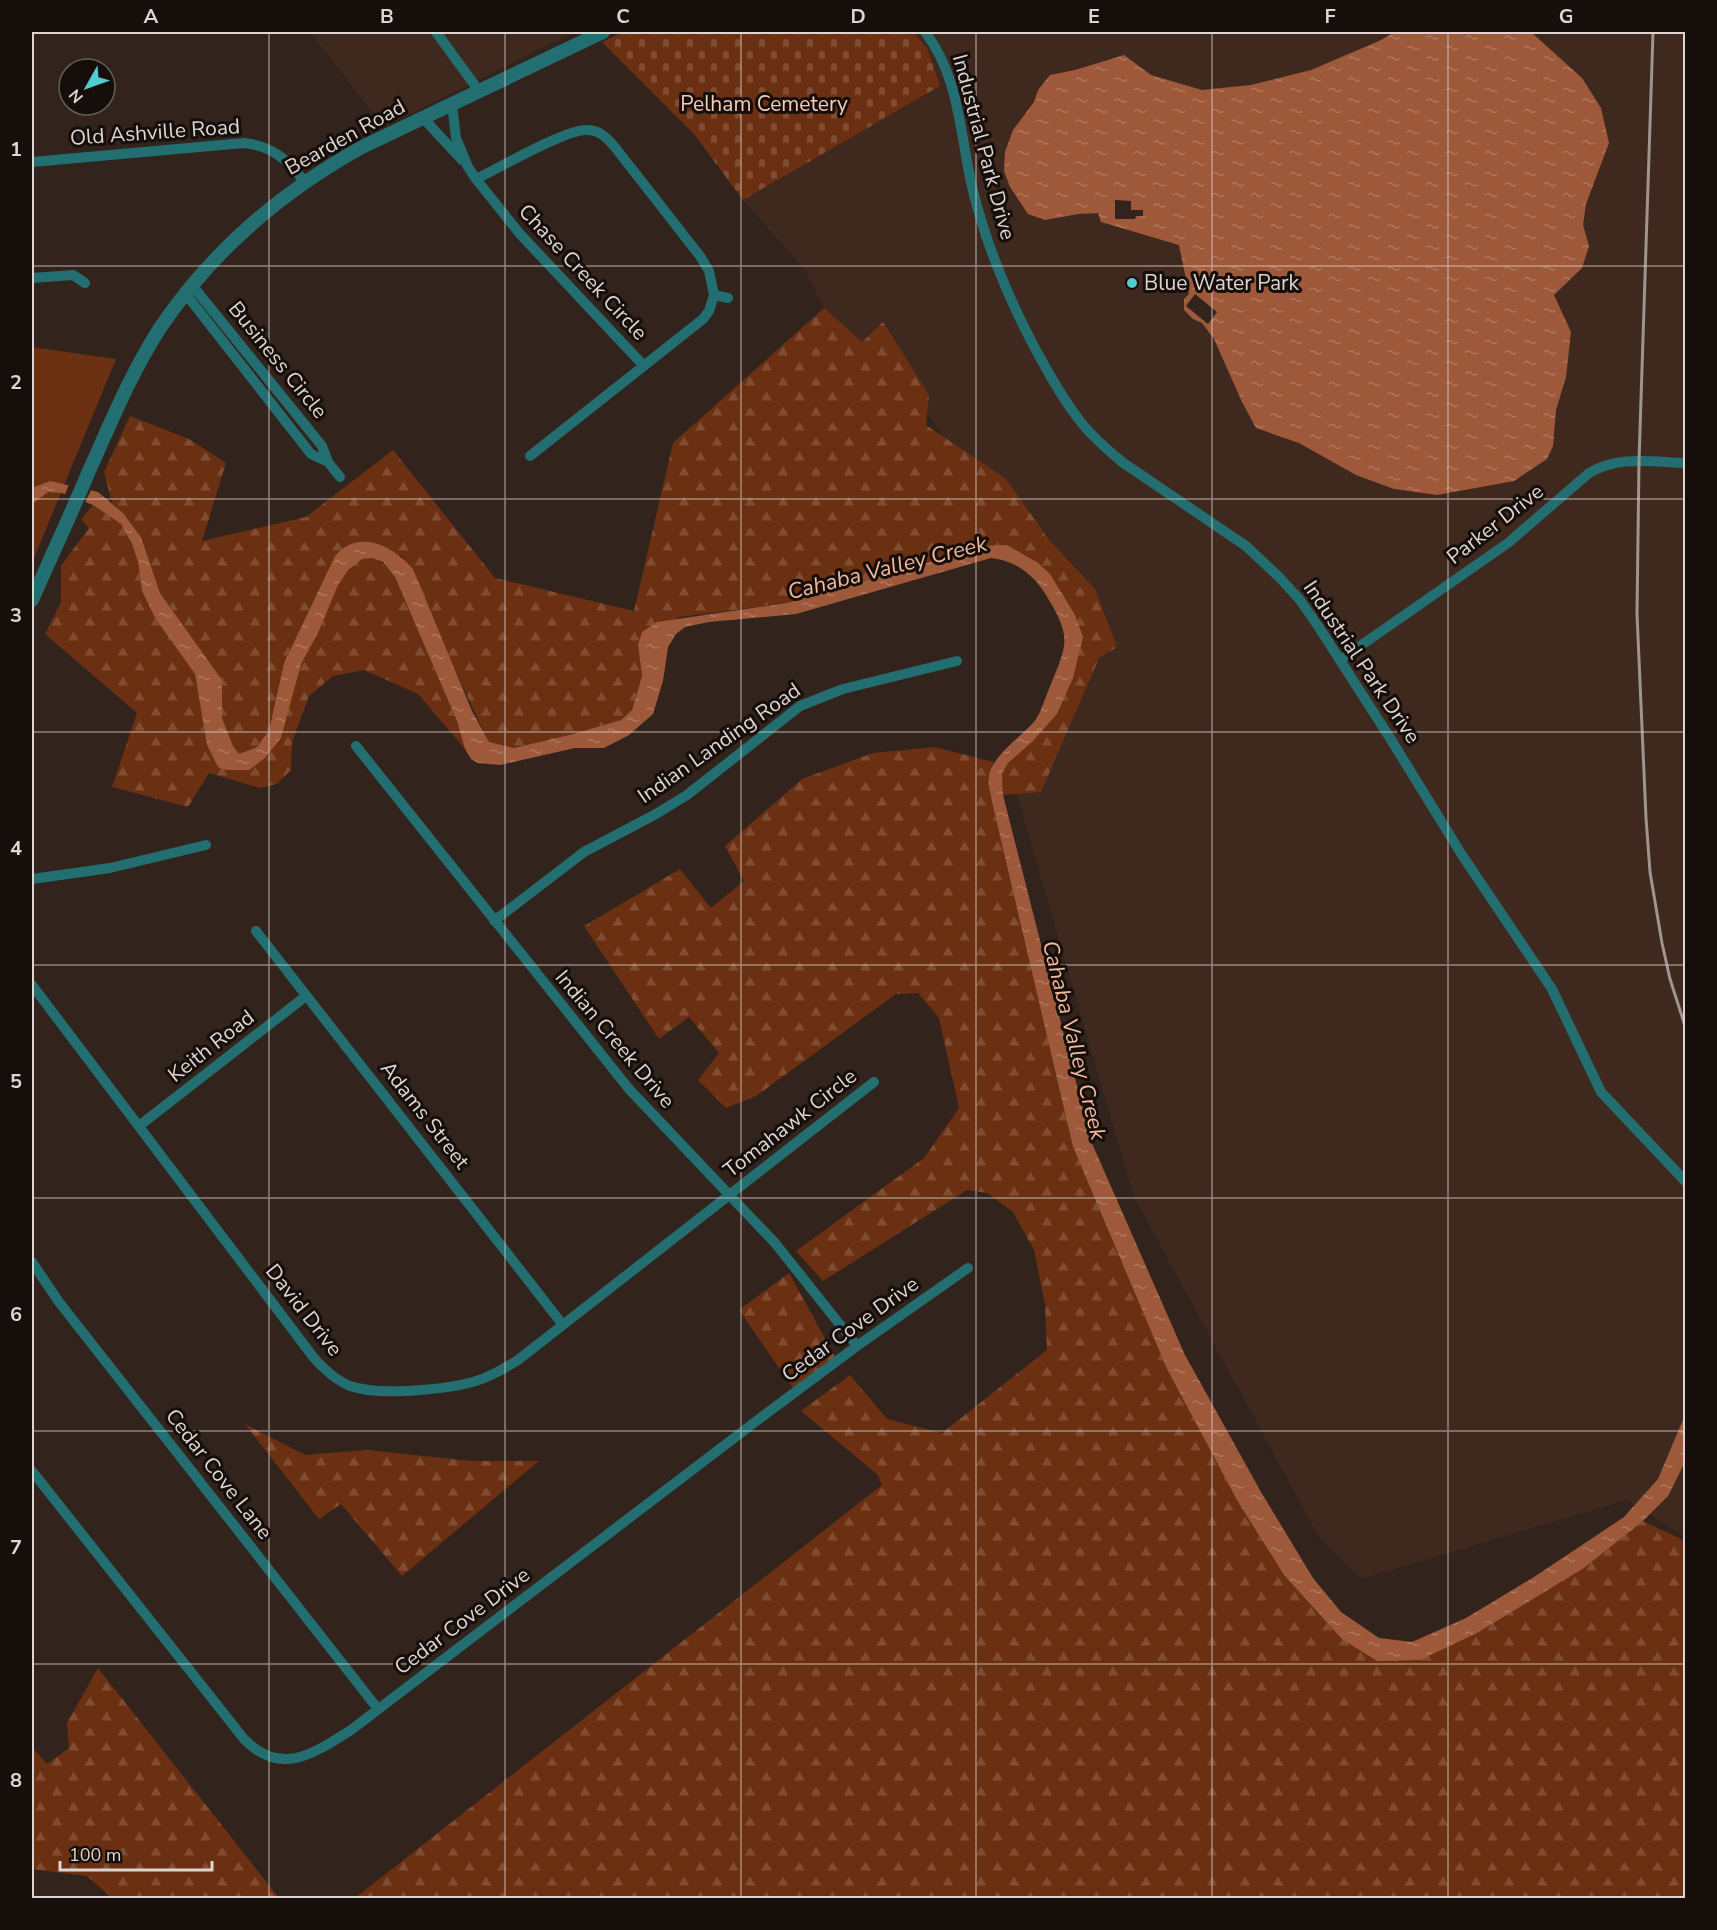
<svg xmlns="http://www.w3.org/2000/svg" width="1717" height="1930" viewBox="0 0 1717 1930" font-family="'Nunito Sans',sans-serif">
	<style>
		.built { fill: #3f291f }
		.forest { fill: url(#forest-firs) }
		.cemetery { fill: url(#cemetery-stones) }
		.green { fill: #6b3012 }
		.water { fill: url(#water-ripples) }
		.pier { fill: #32231c }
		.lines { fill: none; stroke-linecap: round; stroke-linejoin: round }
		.minor { stroke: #226e71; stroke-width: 10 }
		.tertiary { stroke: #226e71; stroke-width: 14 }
		.rail { stroke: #a0948f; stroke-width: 3 }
		.grid { fill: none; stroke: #dfd4d0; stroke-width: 1.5; stroke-opacity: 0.55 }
		.poi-dot { fill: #51ccd1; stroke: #150e0b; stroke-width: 2 }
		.labels { text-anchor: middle; stroke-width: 6; stroke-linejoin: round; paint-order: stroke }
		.park-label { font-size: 21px; fill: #f5ccba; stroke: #150e0b }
		.street-label { font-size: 21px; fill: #dfd4d0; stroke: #150e0b }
		.poi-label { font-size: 21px; fill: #dfd4d0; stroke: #150e0b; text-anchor: start }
		.water-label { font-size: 22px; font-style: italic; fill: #f4b99e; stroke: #150e0b }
		.neatline { fill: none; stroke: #dfd4d0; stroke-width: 2 }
		.grid-label { font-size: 20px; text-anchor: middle; font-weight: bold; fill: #dfd4d0 }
	</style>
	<defs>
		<pattern id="forest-firs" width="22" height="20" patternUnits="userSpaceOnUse" patternTransform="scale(1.5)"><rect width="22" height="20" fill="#6b3012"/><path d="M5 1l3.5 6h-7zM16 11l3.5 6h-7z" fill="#804d33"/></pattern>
		<pattern id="cemetery-stones" width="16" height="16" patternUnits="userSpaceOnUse" patternTransform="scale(1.5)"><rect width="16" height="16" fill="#6b3012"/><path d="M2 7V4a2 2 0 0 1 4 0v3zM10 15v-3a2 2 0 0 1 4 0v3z" fill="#804d33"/></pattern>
		<pattern id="water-ripples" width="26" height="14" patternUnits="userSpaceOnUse" patternTransform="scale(1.5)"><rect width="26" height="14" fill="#9d5939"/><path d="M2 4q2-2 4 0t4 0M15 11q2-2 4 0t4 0" fill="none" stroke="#af785e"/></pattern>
	</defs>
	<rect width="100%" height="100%" fill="#32231c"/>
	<path class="built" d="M310,32H574L384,127Z
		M913,32H1685V1537L1627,1500L1361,1579L1319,1537L1134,1197L1016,792L1040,735L1070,620L928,414L863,386L806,271L743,200L940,86L927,48Z"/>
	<path class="forest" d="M824,308L862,342L883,322L929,395L926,425L1006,479L1049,540L1095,589L1117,647L1099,658L1041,792L1003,795L1002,774L1008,763L1032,742L1057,714L1075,615L1007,546H985L787,603L679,617L638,645L642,676L632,710L621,720L573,734L514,748L489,743L402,556H335L284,663L269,729L257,747L239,754L233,746L222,718V680L160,593L141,537L123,513L112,503L104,472L130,416L189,439L226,463L202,541L306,517L393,450L495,578L634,611L673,443Z
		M93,505L121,524L132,544L138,562L142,591L155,618L195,674L207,745L218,766L281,738C287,714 292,689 300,666C304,654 312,644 318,633C327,613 338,567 362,559C377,554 386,566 395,577L457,721L465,749L418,694L364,670L333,676L309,696L292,742L291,770L277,784L260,788L209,773L188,807L112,787L137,713L45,634L61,602V566L89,528L81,519Z
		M934,747L994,762L988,777L992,802L1073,1147L1167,1369L1238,1502L1284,1575L1377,1661L1477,1633L1584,1568L1643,1521L1685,1541V1898H355L882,1485L878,1475L801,1411L850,1375L887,1419L942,1433L1047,1350L1045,1305L1034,1250L1013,1212L987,1193L967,1190L823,1281L796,1251L924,1158L959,1108L939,1018L918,993L896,994L756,1096L726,1108L698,1080L719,1053L689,1017L659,1039L584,926L680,869L711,908L744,881L725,846L802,779L873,753Z
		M789,1273L835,1357L793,1388L739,1310Z
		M245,1424L305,1455L367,1450L471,1461H539L402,1576L341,1504L319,1519Z
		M98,1668L279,1898H112L87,1876L32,1869V1747L47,1764L69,1748L67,1723Z"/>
	<path class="cemetery" d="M623,32H913L927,48L940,86L743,200L694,134L602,42Z"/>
	<path class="green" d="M32,347L116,359L32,563Z"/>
	<path class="water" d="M1395,32H1531L1582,78L1601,108L1609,143L1586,204L1583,225L1589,246L1582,268L1554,295L1571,332L1566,377L1556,410L1553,446L1547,459L1514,481L1437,495L1394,489L1356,475L1299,443L1256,428L1242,402L1214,339L1202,323L1193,319L1184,310V299L1189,294L1179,245L1101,222L1098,213L1078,214L1045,220L1028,214L1010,187L1004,171L1005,152L1013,130L1034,102L1038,90L1050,75L1075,70L1124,55L1151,75L1202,90L1251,85L1311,70L1379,41Z
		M50,481L98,492L123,513L141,537L160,593L222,680V718L233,746L239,754L257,747L269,730L284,663L335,556C359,528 393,546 413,569L472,711L489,742L514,748L573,734L621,720L632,710L642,676L638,645L642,632L657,622L787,603L985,546L1007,545L1038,563L1050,574L1075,615L1083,637L1073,678L1057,714L1032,742L1008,763L1002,774L1003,795L1091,1141L1185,1355L1261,1492L1313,1578L1341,1612L1379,1638L1412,1642L1466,1618L1534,1577L1624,1517L1658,1479L1685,1415V1462L1668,1496L1643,1521L1584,1568L1477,1633L1420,1660L1377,1661L1342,1639L1284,1575L1238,1502L1167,1369L1073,1147L992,802C991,794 987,783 989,775C993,756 1020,737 1033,723C1041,714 1044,700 1049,689C1067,644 1073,639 1046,595C1033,574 1016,561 991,558L796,614L709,622L685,627L676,634L668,647L663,681L653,714L629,735L604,748H575L500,765L478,763L471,759L465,749L457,721L395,577L383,562L372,558L362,559L348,570L338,585L318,633L301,664L281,738L266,757L249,770H226L218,767L207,745L195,674L155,618L142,591L138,562L132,544L121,524L93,505L62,493L48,492L32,504V488Z"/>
	<path class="pier" d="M1115,200L1131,201V210H1143V216H1136L1135,219H1115Z
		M1195,294L1217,312L1208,324L1186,306Z
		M70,482L92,488L84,505L64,497Z"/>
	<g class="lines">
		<path class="minor" d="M436,32L479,91
			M925,32C960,77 960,137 973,191C988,251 1013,309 1043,363C1054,383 1066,403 1080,421C1092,437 1107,449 1122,462L1246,546L1280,578L1300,600L1320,629L1390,738L1462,855L1552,989L1601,1092L1686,1182
			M452,104L456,138L468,167L476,179L520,234L644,366
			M423,118L462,160
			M32,162L244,143C272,146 288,160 304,181
			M476,179C499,168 566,129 587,130C599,130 606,137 614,146L700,256L709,271L714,295L709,311L703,319L530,456
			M32,278L73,275L85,283
			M192,285L322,446L328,462L340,477
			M185,293L311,454L328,462
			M714,295L728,298
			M1340,660L1508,543L1589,473C1619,455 1652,462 1686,463
			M356,746L629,1089L775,1243L857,1346
			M32,879L110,868L206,845
			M494,921L584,852L656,814L687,795L800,706L843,689L957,661
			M256,931L563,1325
			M32,985L314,1358C324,1369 335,1380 350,1386C379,1396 443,1390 473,1382C490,1377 503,1369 518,1360L874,1082
			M139,1126L306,996
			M32,1262L59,1302L378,1709
			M32,1471L244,1739C281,1777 313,1754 351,1730L759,1419L857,1346L968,1268"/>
		<path class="tertiary" d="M32,600C51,557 71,514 89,471C111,422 131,373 160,328C212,251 281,192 362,147L603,32"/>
		<path class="rail" d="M1653,32L1639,461L1637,614L1646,818L1650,872L1662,943L1670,979L1686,1029"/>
	</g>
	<path class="grid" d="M269,32V1898M505,32V1898M741,32V1898M976,32V1898M1212,32V1898M1448,32V1898M32,266H1686M32,499H1686M32,732H1686M32,965H1686M32,1198H1686M32,1431H1686M32,1664H1686"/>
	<circle class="poi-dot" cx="1132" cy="283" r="6"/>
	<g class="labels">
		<g class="park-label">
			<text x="764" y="111">Pelham Cemetery</text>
		</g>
		<g class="street-label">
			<text transform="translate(155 132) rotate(-4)" y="7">Old Ashville Road</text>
			<text transform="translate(345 137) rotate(-29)" y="7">Bearden Road</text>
			<text transform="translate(984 147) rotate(75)" y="7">Industrial Park Drive</text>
			<text transform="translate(583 272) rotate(47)" y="7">Chase Creek Circle</text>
			<text transform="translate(278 360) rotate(51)" y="7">Business Circle</text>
			<text transform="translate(1495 524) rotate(-38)" y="7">Parker Drive</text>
			<text transform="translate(1362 662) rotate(56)" y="7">Industrial Park Drive</text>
			<text transform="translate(719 743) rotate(-35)" y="7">Indian Landing Road</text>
			<text transform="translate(615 1039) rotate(50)" y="7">Indian Creek Drive</text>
			<text transform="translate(211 1046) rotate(-38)" y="7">Keith Road</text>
			<text transform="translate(425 1115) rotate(52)" y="7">Adams Street</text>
			<text transform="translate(790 1123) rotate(-38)" y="7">Tomahawk Circle</text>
			<text transform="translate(304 1310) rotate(52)" y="7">David Drive</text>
			<text transform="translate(850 1329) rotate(-36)" y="7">Cedar Cove Drive</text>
			<text transform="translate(219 1474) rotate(52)" y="7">Cedar Cove Lane</text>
			<text transform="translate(462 1621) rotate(-37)" y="7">Cedar Cove Drive</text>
		</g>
		<g class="poi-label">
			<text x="1144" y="290">Blue Water Park</text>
		</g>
		<g class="water-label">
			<text transform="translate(887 567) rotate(-14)" y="8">Cahaba Valley Creek</text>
			<text transform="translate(1075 1040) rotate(76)" y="8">Cahaba Valley Creek</text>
		</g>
	</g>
	<rect width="1717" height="1930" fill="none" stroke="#150e0b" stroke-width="66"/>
	<g transform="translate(87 87) rotate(230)"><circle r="28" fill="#150e0b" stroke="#665d5a" stroke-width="1.5"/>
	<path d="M0-4.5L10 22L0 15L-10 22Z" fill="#51ccd1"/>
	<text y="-9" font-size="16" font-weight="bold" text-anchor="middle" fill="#dfd4d0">N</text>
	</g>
	<path d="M60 1861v9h152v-9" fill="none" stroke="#dfd4d0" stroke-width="3"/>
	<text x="69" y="1861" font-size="18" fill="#dfd4d0" stroke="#150e0b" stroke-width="4.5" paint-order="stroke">100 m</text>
	<rect x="33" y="33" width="1651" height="1864" class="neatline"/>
	<g class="grid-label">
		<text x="151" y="23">A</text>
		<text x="387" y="23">B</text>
		<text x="623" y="23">C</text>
		<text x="858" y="23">D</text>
		<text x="1094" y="23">E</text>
		<text x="1330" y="23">F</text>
		<text x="1566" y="23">G</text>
		<text x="16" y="156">1</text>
		<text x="16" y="389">2</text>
		<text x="16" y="622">3</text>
		<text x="16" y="855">4</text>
		<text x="16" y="1088">5</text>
		<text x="16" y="1321">6</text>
		<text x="16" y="1554">7</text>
		<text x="16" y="1787">8</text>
	</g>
</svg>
